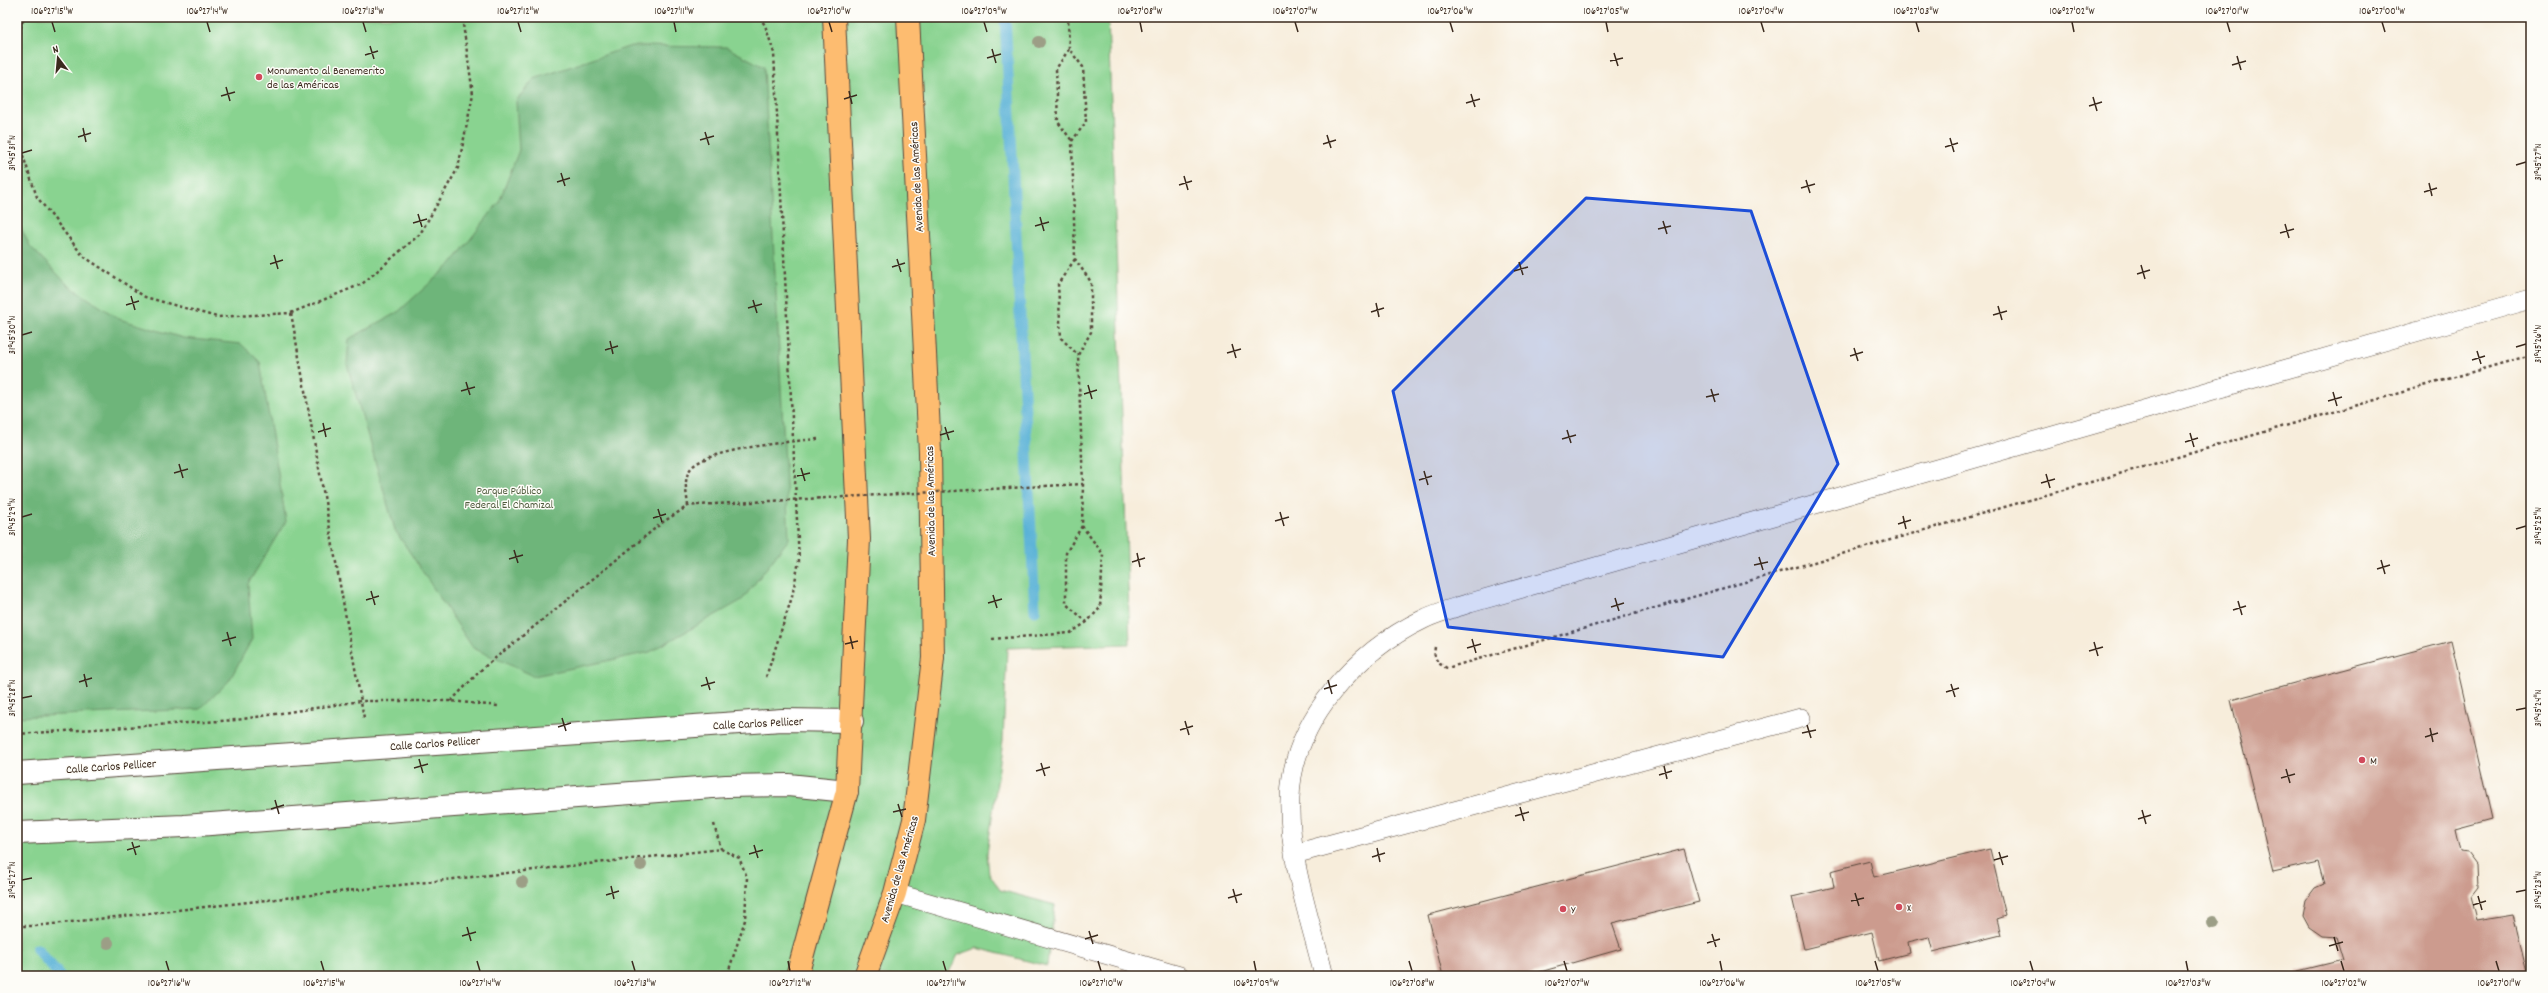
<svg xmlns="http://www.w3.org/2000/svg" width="2548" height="993" viewBox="0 0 2548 993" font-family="Dekko,sans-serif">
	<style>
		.green { fill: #89d390; stroke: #627e57 }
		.forest { fill: #6eb57a; stroke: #54704c }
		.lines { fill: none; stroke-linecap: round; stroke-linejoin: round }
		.stream { stroke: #5ab2d7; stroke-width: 11 }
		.building { fill: #cc9b8e }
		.service-casing { stroke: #57473a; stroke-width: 20 }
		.minor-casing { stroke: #57473a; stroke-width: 24 }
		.trunk-casing { stroke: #57473a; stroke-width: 24 }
		.path { stroke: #57473a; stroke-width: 2.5; stroke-dasharray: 3 3; stroke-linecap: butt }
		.service { stroke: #fff; stroke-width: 19 }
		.minor { stroke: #fff; stroke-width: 22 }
		.trunk { stroke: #fdbc70; stroke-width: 22 }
		.path-bridge { stroke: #57473a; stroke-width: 2.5; stroke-dasharray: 3 3; stroke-linecap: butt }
		.tree { fill: #9c9e86 }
		.marked { fill: #1d4ed8; fill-opacity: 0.2; stroke: #1d4ed8; stroke-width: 3; stroke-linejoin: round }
		.ticks { fill: none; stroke: #3b2a1e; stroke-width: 1.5 }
		.poi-dot { fill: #d1495b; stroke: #fdfcf7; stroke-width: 1.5 }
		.labels { text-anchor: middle; stroke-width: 3; stroke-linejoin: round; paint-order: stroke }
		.poi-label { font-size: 12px; fill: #3b2a1e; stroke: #fdfcf7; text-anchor: start }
		.street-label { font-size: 12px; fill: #3b2a1e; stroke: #fdfcf7 }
		.park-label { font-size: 12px; fill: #525d40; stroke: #fdfcf7 }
		.neatline { fill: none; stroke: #3b2a1e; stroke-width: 1.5 }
		.ticks-label { font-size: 10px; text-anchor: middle; fill: #3b2a1e }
	</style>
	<rect width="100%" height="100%" fill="#fdfcf7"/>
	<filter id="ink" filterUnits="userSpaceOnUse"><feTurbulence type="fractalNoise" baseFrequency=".025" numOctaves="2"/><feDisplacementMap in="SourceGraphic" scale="8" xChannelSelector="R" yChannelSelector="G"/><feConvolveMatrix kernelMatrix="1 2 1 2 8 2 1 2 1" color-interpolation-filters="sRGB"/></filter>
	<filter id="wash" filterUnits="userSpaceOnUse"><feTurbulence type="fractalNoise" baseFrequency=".012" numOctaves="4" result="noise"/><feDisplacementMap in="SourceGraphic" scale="16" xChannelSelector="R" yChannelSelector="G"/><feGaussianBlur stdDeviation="0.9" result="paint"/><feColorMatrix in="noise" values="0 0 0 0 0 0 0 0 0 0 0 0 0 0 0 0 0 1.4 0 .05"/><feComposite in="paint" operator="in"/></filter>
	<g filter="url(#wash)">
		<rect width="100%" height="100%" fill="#f7eddb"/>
		<path class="green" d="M17,17H1108L1130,644L1007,648L1003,740L987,854L989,873L1000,890L1055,905L1047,966L977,948L958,955L947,976H17Z"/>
		<path class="forest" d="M631,46L726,47L764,67L789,539L742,600L650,652L534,676L473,648L395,530L347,364L349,339L398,312L452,263L499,202L519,150L516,101L534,79Z
			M17,220L30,246L68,285L119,319L183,338L241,344L260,362L286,521L248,584L252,639L229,681L200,709L17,717Z"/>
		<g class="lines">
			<path class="stream" d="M1005,17L1035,611
				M37,949L60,976"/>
		</g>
		<g id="blocks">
			<path class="building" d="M2451,641L2492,819L2455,829L2460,851L2468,852L2477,864L2478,888L2471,897L2477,920L2513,914L2528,976H2299L2298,971L2343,960L2336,937L2322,936L2309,927L2303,916L2306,900L2315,888L2324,884L2318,862L2273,872L2231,700Z
				M1684,849L1699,902L1612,923L1621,949L1526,976H1443L1428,915Z
				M1990,849L2006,916L1997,919L2001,935L1933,952L1929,937L1908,942L1910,953L1879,961L1872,932L1804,949L1792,897L1834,887L1831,871L1870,861L1874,877Z"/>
		</g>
	</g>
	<g filter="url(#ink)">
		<use href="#blocks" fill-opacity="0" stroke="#57473a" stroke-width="1"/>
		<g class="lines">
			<defs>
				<path id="service" d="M1294,854L1801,718
					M895,893L1180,976
					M1324,976C1310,918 1288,858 1290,798C1292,720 1357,651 1424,619C1438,612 1455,608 1470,603L2531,299"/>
				<path id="minor" d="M17,773L782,720L852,721
					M17,833L184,826L726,786L788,785L847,791"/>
				<path id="trunk" d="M797,976L847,791L859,539L834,17
					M865,976L895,893L914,820L933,658L930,452L908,17"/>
			</defs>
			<use href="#service" class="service-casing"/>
			<use href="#minor" class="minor-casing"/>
			<use href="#trunk" class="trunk-casing"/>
			<path class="path" d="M759,17L765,25L774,53L799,561L792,597L766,677
				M17,40L24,17
				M1069,49L1056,69L1058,122L1072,141
				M17,138L37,197L83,256L145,297L217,317L291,313L362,284L420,234L458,168L473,94L462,17
				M1075,259L1058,284L1061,338L1078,355
				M291,313L364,718
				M1045,486L1083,484
				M688,506C687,494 682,478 692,467C709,449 792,441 818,439
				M1082,526L1066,553V604L1087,622
				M992,639L1070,633L1087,622L1100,608L1103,554L1082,526L1083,484L1078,355L1091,332V282L1075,259L1072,141L1086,122L1083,67L1069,49L1068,17
				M1435,647C1433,659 1437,663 1447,668L2531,355
				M451,701L483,668L663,522L688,506L697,505
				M17,734L236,720L361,701H451L498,706
				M714,824L721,849
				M17,926H35L721,849L739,858L747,877L745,920L727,976"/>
			<use href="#service" class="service"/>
			<use href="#minor" class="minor"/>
			<use href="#trunk" class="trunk"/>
			<path class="path-bridge" d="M697,505L1045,486"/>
		</g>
		<g class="tree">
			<circle cx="1039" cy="42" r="6"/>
			<circle cx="641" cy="865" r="6"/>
			<circle cx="522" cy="882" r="6"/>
			<circle cx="2213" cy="922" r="6"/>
			<circle cx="108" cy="943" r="6"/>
		</g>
	</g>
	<path class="marked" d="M1586,198L1751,211L1838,464L1723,657L1448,627L1393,391Z"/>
	<path class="ticks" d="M52,22L55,32M207,22L210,32M363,22L366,32M518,22L521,32M674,22L676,32M829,22L832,32M984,22L987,32M1140,22L1142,32M1295,22L1298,32M1450,22L1453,32M1606,22L1608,32M1761,22L1764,32M1916,22L1919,32M2072,22L2074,32M2227,22L2230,32M2382,22L2385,32M370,46L374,59M992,49L996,63M1614,53L1618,66M365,55L378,51M2237,56L2241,70M987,58L1001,54M1610,61L1623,58M2232,65L2246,61M226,87L230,101M849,91L852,104M1471,94L1475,107M221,96L235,92M2093,97L2097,111M844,99L857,95M1466,103L1480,99M2089,106L2102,102M83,128L86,142M705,132L709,145M1327,135L1331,148M78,137L91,133M1950,138L1954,152M700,140L714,136M1323,144L1336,140M1945,147L1958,143M22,153L32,150M2516,165L2526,162M561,173L565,186M1184,176L1188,190M1806,180L1810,193M557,182L570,178M2429,183L2432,196M1179,185L1192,181M1801,188L1815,184M2424,192L2437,188M418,214L422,227M1040,217L1044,231M1663,221L1667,234M413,223L427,219M2285,224L2289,238M1035,226L1049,222M1658,229L1671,226M2280,233L2294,229M274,255L278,269M897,259L901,272M1519,262L1523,275M270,264L283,260M2141,265L2145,279M892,267L905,263M1514,271L1528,267M2137,274L2150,270M131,296L135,310M753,300L757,313M1376,303L1379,317M126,305L139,301M1998,306L2002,320M748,308L762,304M1371,312L1384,308M1993,315L2007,311M22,335L32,332M610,341L613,354M1232,344L1236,358M2516,347L2526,344M1854,348L1858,361M605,350L618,346M2477,351L2481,364M1227,353L1241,349M1850,356L1863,352M2472,360L2485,356M466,382L470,395M1088,385L1092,399M1711,389L1715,402M461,391L475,387M2333,392L2337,406M1084,394L1097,390M1706,397L1719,394M2328,401L2342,397M323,423L326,437M945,427L949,440M1567,430L1571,443M318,432L331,428M2190,433L2194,447M940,435L954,431M1562,439L1576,435M2185,442L2198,438M179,464L183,478M801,468L805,481M1424,471L1428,485M174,473L188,469M2046,474L2050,488M797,476L810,473M1419,480L1432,476M2041,483L2055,479M658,509L662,522M1280,512L1284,526M1903,516L1906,529M22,517L32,514M653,518L666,514M1275,521L1289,517M1898,524L1911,520M2516,529L2526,526M514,550L518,563M1137,553L1140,567M1759,557L1763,570M509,559L523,555M2381,560L2385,574M1132,562L1145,558M1754,565L1768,562M2377,569L2390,565M371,591L375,605M993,595L997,608M1615,598L1619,611M366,600L379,596M2238,601L2242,615M988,603L1002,599M1611,607L1624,603M2233,610L2246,606M227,632L231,646M850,636L853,649M1472,639L1476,653M222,641L236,637M2094,642L2098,656M845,644L858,641M1467,648L1481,644M2089,651L2103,647M84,674L87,687M706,677L710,690M1328,680L1332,694M79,682L92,678M1951,684L1955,697M701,686L715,682M1324,689L1337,685M1946,692L1959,688M22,698L32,696M2516,710L2526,708M562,718L566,731M1185,721L1189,735M1807,725L1811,738M558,727L571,723M2430,728L2433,742M1180,730L1193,726M1802,733L1816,730M2425,737L2438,733M419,759L423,773M1041,763L1045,776M1664,766L1667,779M414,768L428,764M2286,769L2290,783M1036,771L1050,767M1659,775L1672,771M2281,778L2295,774M275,800L279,814M898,804L902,817M1520,807L1524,821M271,809L284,805M2142,810L2146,824M893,812L906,809M1515,816L1529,812M2138,819L2151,815M132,842L136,855M754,845L758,858M1377,848L1380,862M127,850L140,846M1999,852L2003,865M749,854L763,850M1372,857L1385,853M1994,860L2008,856M22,880L32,878M611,886L614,899M1233,889L1237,903M2516,892L2526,890M1855,893L1859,906M606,895L619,891M2478,896L2482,910M1228,898L1242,894M1851,901L1864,898M2473,905L2486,901M467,927L471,941M1089,931L1093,944M1712,934L1716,947M462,936L476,932M2334,937L2338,951M1085,939L1098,935M1707,943L1720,939M2329,946L2343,942M166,961L169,971M321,961L324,971M477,961L480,971M632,961L635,971M788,961L790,971M943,961L946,971M1098,961L1101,971M1254,961L1256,971M1409,961L1412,971M1564,961L1567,971M1720,961L1722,971M1875,961L1878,971M2030,961L2033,971M2186,961L2188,971M2341,961L2344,971M2496,961L2499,971"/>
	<g class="poi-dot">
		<circle cx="259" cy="77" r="4"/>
		<circle cx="2362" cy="760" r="4"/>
		<circle cx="1899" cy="907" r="4"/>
		<circle cx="1563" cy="909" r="4"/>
	</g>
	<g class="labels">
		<g class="poi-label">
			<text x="267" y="74">Monumento al Benemerito<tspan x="267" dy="14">de las Américas</tspan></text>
			<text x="2370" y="764">M</text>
			<text x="1907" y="911">X</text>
			<text x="1571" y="913">Y</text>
		</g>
		<g class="street-label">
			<text transform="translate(916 177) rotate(-93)" y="4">Avenida de las Américas</text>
			<text transform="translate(930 501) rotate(-91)" y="4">Avenida de las Américas</text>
			<text transform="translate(758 723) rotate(-3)" y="4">Calle Carlos Pellicer</text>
			<text transform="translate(435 743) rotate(-4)" y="4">Calle Carlos Pellicer</text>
			<text transform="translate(111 766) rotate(-4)" y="4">Calle Carlos Pellicer</text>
			<text transform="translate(899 869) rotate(-74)" y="4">Avenida de las Américas</text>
		</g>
		<g class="park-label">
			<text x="509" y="494">Parque Público<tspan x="509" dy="14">Federal El Chamizal</tspan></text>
		</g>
	</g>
	<rect width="2548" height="993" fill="none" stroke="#fdfcf7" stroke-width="44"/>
	<g transform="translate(58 58) rotate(344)" stroke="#fdfcf7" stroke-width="3" paint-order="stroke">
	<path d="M0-3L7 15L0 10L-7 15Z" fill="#3b2a1e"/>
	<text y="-6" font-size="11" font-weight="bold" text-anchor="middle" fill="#3b2a1e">N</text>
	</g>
	<rect x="22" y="22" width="2504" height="949" class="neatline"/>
	<g class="ticks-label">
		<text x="52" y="14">106°27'15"W</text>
		<text x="207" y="14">106°27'14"W</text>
		<text x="363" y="14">106°27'13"W</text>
		<text x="518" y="14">106°27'12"W</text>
		<text x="674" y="14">106°27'11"W</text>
		<text x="829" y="14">106°27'10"W</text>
		<text x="984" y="14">106°27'09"W</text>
		<text x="1140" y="14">106°27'08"W</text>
		<text x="1295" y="14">106°27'07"W</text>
		<text x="1450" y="14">106°27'06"W</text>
		<text x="1606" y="14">106°27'05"W</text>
		<text x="1761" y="14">106°27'04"W</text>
		<text x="1916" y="14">106°27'03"W</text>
		<text x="2072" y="14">106°27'02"W</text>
		<text x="2227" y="14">106°27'01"W</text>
		<text x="2382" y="14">106°27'00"W</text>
		<text transform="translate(11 153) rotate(-90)" y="4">31°45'31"N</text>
		<text transform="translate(2537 162) rotate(-90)" y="4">31°45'27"N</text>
		<text transform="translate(11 335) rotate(-90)" y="4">31°45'30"N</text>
		<text transform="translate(2537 344) rotate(-90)" y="4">31°45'26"N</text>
		<text transform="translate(11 517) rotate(-90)" y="4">31°45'29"N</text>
		<text transform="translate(2537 526) rotate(-90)" y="4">31°45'25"N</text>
		<text transform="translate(11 698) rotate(-90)" y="4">31°45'28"N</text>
		<text transform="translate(2537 708) rotate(-90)" y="4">31°45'24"N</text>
		<text transform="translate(11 880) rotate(-90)" y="4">31°45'27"N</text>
		<text transform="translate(2537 890) rotate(-90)" y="4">31°45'23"N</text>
		<text x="169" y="986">106°27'16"W</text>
		<text x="324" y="986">106°27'15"W</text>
		<text x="480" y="986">106°27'14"W</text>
		<text x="635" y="986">106°27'13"W</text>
		<text x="790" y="986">106°27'12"W</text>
		<text x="946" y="986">106°27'11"W</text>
		<text x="1101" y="986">106°27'10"W</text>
		<text x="1256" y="986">106°27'09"W</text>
		<text x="1412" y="986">106°27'08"W</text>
		<text x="1567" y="986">106°27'07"W</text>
		<text x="1722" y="986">106°27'06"W</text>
		<text x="1878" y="986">106°27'05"W</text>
		<text x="2033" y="986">106°27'04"W</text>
		<text x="2188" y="986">106°27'03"W</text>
		<text x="2344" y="986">106°27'02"W</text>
		<text x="2499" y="986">106°27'01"W</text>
	</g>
</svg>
